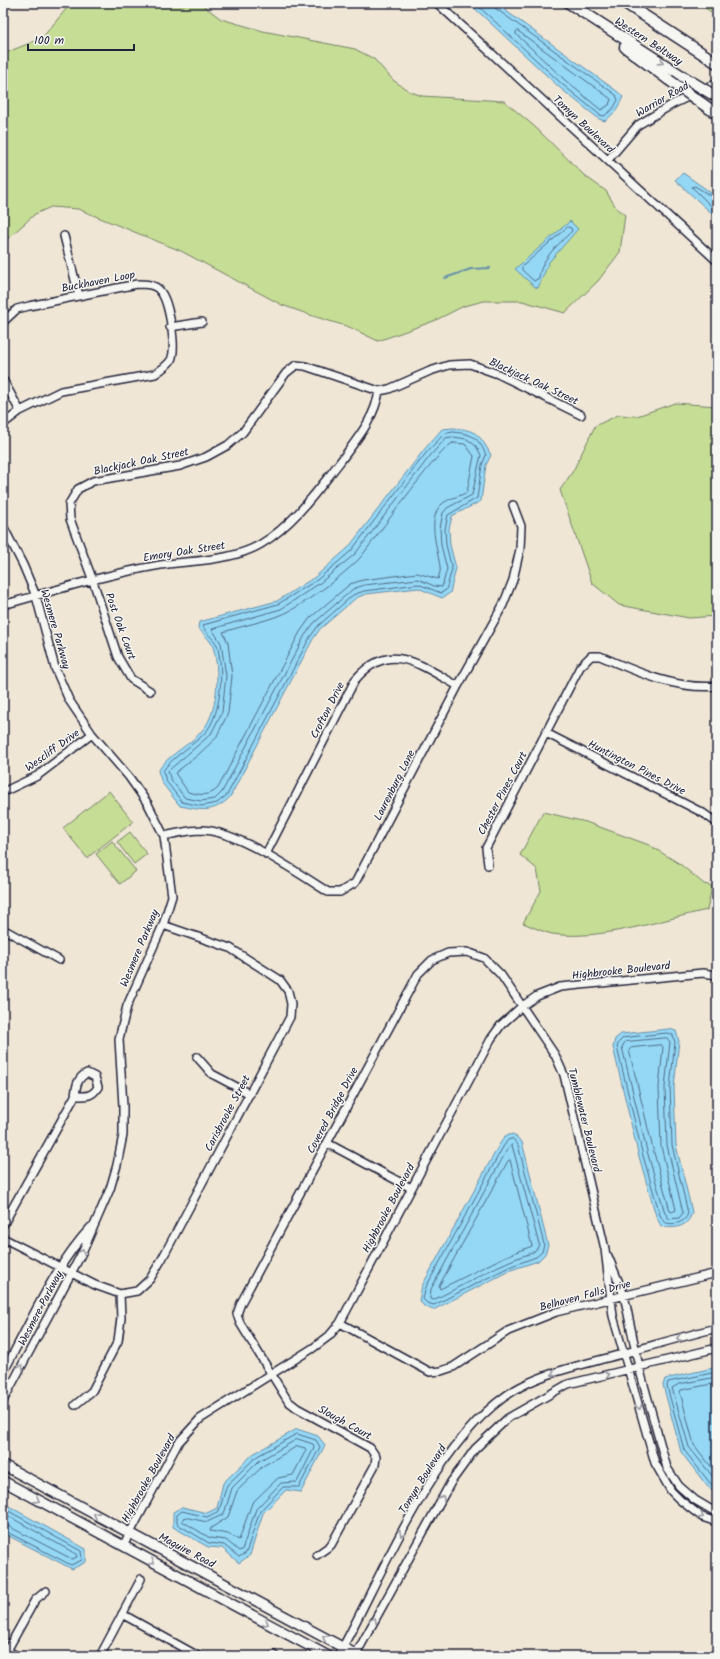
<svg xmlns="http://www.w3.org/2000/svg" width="720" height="1659" viewBox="0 0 720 1659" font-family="Kalam,sans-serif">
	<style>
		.green { fill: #c5dd94; stroke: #748068 }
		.water { fill: #94d8f6; stroke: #668fab }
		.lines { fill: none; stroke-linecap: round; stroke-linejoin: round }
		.shore { stroke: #506b86; stroke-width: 1 }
		.stream { stroke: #668fab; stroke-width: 2 }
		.minor-casing { stroke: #22223b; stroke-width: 10 }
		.major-casing { stroke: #22223b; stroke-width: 12 }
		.highway-casing { stroke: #22223b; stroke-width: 13 }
		.minor { stroke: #f6f6f2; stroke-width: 7 }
		.major { stroke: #f6f6f2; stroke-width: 9 }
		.highway { stroke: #f6f6f2; stroke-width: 10 }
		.highway-bridge-casing { stroke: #22223b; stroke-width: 13; stroke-linecap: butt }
		.highway-bridge { stroke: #f6f6f2; stroke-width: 10 }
		.oneway { stroke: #9797a0 }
		.labels { text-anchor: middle; stroke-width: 3; stroke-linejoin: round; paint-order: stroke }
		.street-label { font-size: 11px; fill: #22223b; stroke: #f6f6f2 }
	</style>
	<rect width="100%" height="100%" fill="#efe6d5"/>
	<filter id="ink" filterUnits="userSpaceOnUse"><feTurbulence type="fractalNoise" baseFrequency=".025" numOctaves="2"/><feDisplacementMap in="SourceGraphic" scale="8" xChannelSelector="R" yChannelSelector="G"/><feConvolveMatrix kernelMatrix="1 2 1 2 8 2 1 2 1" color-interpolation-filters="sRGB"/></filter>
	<g filter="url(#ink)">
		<path class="green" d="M71,3H200L221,19L263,31L355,49L374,59L393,80L409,91L422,96L504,101L534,126L585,176L606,191L617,209L625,215L620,252L598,281L565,313L522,301H484L464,306L434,321L378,341L349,327L313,316L282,305L181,251L78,209L51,207L35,214L3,243V54L42,38Z
			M698,3H717V16Z
			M675,403L717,406V616L689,618L619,605L592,583L560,490L573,471L595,426L618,415L637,416Z
			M109,791L133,822L87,858L63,828Z
			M543,812L586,822L649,845L680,864L704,884L712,886L707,910C661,920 600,941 552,934C543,932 533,927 523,923L541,891L537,869L520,855Z
			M130,832L147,854L134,864L117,842Z
			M112,841L136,871L120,884L96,854Z"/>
		<path class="water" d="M469,3H495L618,92L623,97L616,111L605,121L599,119L560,88Z
			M683,173L717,197V218L675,180Z
			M570,221L578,229L549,262L538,288L535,287L515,269Z
			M453,428C477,430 479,434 491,455L486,465L481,501L452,516L449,529L450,545L456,568L450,593L442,598L418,588L366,594L356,598L320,629L313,639L230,797C213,814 202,810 180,806L162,783L158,771C169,753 192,745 205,727C218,709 220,668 213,647C211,640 202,633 198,628L199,622L277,601L315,577L348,548L423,451L442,429Z
			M669,1029L676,1031L679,1041L674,1087L676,1145L692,1212C689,1227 674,1230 661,1226L656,1216L638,1153L613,1047L615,1039L621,1034Z
			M513,1134L522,1142L548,1245L545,1254L538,1261L511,1270L433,1310L424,1306L419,1300L422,1286L499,1145L505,1136Z
			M717,1367V1493L707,1486L681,1452L663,1385L665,1379Z
			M297,1429L318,1436L325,1445L301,1492L286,1490L263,1513L250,1555L239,1563L222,1548L208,1547L173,1527V1512L182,1507L207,1513L217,1508L223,1483L253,1454Z
			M3,1503L86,1549V1562L72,1569L3,1533Z"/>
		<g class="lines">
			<path class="shore" d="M475,3L563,85L600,115L604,116L613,109L618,100L616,95L495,8L493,3
				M518,31L611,99L609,105L601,110L566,81L516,34V32Z
				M717,200L695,186L692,187L717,212
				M568,227L571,228L572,231C559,244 541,258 539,278L534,281L522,270V267Z
				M453,432C473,434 478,437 486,455L482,465L477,498L448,515L445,529L446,545L452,569L446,590L441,593L418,584L364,591L353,595L318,626L310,637L227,795L217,803L201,806L182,802L166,781L163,771C170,759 193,745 204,734C222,716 224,669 217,645C214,638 204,633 203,625L278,604L317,580L351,551L426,453L444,434Z
				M453,437L467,439L476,446L481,455L472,495L447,508L443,513L440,528L441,545L447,569L442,587L434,586L418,579L364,585L353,589L314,623L305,635L222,792L215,799L201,801L185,798L170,778L168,771L211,734L222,712L226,676L221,643L212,629L281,609L320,583L355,554L430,456L446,438Z
				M453,443L465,444L474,456L467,492C459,497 449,498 442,504C426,518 438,550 440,567C441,571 439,575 438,579L417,573L363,580L350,584L310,618L300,632L218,788C209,797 199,795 188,792L175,773L198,755L216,738L228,713L232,676L228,643L223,632C242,626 262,622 281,615C300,608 346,573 360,558C373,542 441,445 453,443Z
				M668,1033L673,1035L675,1042L670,1087L672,1145L688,1213C686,1223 673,1226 664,1222L660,1215L642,1152L617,1047L619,1042L623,1038Z
				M667,1038L670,1042L665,1087L667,1145L683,1213L679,1218L669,1219L665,1213L647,1151L622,1047L625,1042Z
				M661,1045L663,1047L659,1087L661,1146L676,1210L672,1212L670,1211L653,1149L629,1050L631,1048Z
				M513,1139L518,1145L544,1244L542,1252L536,1257L509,1267L434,1305L427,1303L423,1299L426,1287L503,1147L508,1140Z
				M512,1145L539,1244C537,1253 528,1254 520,1257C490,1268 463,1286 433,1300L430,1299L431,1289L507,1150Z
				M510,1160L532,1246L504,1257L440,1289L439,1286L508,1161Z
				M717,1372L668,1382L667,1386L684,1450L710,1483L717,1488
				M717,1377L679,1384L672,1388L689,1447L717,1482
				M717,1383L681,1390L680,1392L694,1445L717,1474
				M297,1434L316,1440L320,1447L299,1487H283L260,1511L246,1553L239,1557L224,1545L209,1543L177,1524V1515L182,1511L207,1517L219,1511L227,1485L256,1457Z
				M298,1439L313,1444L314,1447L312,1452L297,1482L281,1483L256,1509L242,1550L239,1551L226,1540L210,1538L182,1521L184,1517L207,1522L222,1515L225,1511L232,1488L259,1461Z
				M298,1446L305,1448L306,1450L293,1475L278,1478L252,1503L239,1540L228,1534L210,1531L211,1528L228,1517L237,1491L263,1466Z
				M3,1508L81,1551L82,1560L71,1565L3,1530
				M3,1513L76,1554L77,1557L72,1559L8,1526L3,1525"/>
			<path class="stream" d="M445,278L471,269L490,268"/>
			<defs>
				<path id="minor" d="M437,3L717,261
					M608,160L638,125L673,104L717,83
					M64,236L79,296
					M3,322L17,309L29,306L137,284C145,284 155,284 160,291C169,301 177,348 171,360C167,366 161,370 155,374L61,391L20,411L3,424
					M170,327L202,322
					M3,380L20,411
					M3,526L23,565L36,596L55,668L69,700L92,734L129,777L148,804L164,836L172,896L163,925L127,1006L119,1039L123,1106V1135L117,1165L110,1189L83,1251L3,1401
					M3,605C53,591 104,575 155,566C189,560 231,562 261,544C294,524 317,491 340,462C356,440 375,419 379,391
					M150,691L131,679L118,657L93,581L70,519L69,504L78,489L93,481L180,466L206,457L228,445L243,432L286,373L296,365L305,366L379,391L389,389L430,371L449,365L470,364L498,374L581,415
					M546,733L703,813L717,823
					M3,792L37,776L92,734
					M164,836C177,833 190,830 203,830C237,831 298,873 328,892H340L355,883L458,686L503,605L513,580L520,549L521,526L513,505
					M266,854L355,680C390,639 420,665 458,686
					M488,865L486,848L580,667L591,656H600C637,672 676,690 717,686
					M3,929L59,960
					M197,1057L212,1074L250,1094
					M327,1143L411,1188
					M3,1225L75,1096C76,1087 77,1078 87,1073L95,1077L98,1087C92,1097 86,1096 75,1096
					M3,1238L95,1285L120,1294L137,1291L150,1279L162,1259L290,1017L291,1004L288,991L280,980L230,948L163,925
					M608,1256L624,1295L639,1367L667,1468L679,1486L695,1500L717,1513
					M340,1323L430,1372L441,1371L453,1367L508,1331L556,1312L717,1273
					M3,1373C29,1325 54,1266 91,1227
					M75,1405L92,1391L118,1341L121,1318L120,1294
					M123,1546L178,1443L200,1419L313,1348L329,1336L340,1323L491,1039L501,1025L521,1007L537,996L560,987L703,973L717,975
					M317,1555L331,1545L375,1465L376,1457L370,1448L297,1408L288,1401L240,1323L237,1314L241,1303L418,974L432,960L448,953L467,952L484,958L501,975L555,1055L564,1075L605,1249L613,1316L655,1463L671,1491L680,1500L702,1517L717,1522
					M122,1614L198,1656
					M3,1648L17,1656
					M4,1656L35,1600L46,1591
					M100,1656L141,1579
					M274,1656V1655
					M338,1656C383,1575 437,1432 520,1387C550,1371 586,1364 618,1355C651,1346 684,1336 717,1328
					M355,1656L451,1482L475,1449L508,1418L568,1384L717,1348
					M716,1656L717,1655"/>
				<path id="major" d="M3,1465L359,1656
					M3,1481L328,1656"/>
				<path id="highway" d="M569,3L682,76
					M625,3L717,63
					M625,47L669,80
					M700,102L717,114"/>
			</defs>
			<use href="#minor" class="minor-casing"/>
			<use href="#major" class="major-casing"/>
			<use href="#highway" class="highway-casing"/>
			<use href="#minor" class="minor"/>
			<use href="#major" class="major"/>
			<use href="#highway" class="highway"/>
			<defs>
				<path id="highway-bridge" d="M682,76L717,97
					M669,80L700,102"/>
			</defs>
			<use href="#highway-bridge" class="highway-bridge-casing"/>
			<use href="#highway-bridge" class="highway-bridge"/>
		</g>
		<defs><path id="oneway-chevron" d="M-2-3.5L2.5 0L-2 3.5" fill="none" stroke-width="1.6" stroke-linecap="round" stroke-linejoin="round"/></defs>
		<g class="oneway">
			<use href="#oneway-chevron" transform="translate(661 62) rotate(33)"/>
			<use href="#oneway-chevron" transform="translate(82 1252) rotate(-64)"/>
			<use href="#oneway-chevron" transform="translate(679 1338) rotate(164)"/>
			<use href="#oneway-chevron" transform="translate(21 1367) rotate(-62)"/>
			<use href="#oneway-chevron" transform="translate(554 1374) rotate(158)"/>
			<use href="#oneway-chevron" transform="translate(607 1375) rotate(-14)"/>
			<use href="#oneway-chevron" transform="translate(639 1407) rotate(75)"/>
			<use href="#oneway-chevron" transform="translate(442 1498) rotate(-61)"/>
			<use href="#oneway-chevron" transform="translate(37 1500) rotate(28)"/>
			<use href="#oneway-chevron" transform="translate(96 1515) rotate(-152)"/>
			<use href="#oneway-chevron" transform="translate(701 1516) rotate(29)"/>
			<use href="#oneway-chevron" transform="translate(402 1534) rotate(117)"/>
			<use href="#oneway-chevron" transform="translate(152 1562) rotate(28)"/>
			<use href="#oneway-chevron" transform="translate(374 1620) rotate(-61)"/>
			<use href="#oneway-chevron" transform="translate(266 1623) rotate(28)"/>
			<use href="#oneway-chevron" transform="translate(325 1638) rotate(-152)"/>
		</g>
	</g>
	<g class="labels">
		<g class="street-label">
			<text transform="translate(649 41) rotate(33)" y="4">Western Beltway</text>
			<text transform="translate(662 99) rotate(-30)" y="4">Warrior Road</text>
			<text transform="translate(584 124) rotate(43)" y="4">Tomyn Boulevard</text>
			<text transform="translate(98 281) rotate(-11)" y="4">Buckhaven Loop</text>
			<text transform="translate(534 381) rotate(25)" y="4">Blackjack Oak Street</text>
			<text transform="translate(141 461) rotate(-12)" y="4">Blackjack Oak Street</text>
			<text transform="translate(184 551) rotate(-9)" y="4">Emory Oak Street</text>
			<text transform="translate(121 626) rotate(70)" y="4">Post Oak Court</text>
			<text transform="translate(56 629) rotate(74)" y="4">Wesmere Parkway</text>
			<text transform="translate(327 710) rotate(-63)" y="4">Crofton Drive</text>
			<text transform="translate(52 750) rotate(-36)" y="4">Wescliff Drive</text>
			<text transform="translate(637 767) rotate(27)" y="4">Huntington Pines Drive</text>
			<text transform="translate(394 785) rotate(-63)" y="4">Laurenburg Lane</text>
			<text transform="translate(502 793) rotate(-62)" y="4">Chester Pines Court</text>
			<text transform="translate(139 948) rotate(-67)" y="4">Wesmere Parkway</text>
			<text transform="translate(621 970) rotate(-6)" y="4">Highbrooke Boulevard</text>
			<text transform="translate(332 1110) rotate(-62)" y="4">Covered Bridge Drive</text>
			<text transform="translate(227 1113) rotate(-62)" y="4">Carisbrooke Street</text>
			<text transform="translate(585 1120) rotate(76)" y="4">Tumblewater Boulevard</text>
			<text transform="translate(388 1208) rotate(-62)" y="4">Highbrooke Boulevard</text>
			<text transform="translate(585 1295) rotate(-15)" y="4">Belhaven Falls Drive</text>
			<text transform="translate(40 1308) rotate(-62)" y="4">Wesmere Parkway</text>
			<text transform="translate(345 1422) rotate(29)" y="4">Slough Court</text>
			<text transform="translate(148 1478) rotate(-61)" y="4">Highbrooke Boulevard</text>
			<text transform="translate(422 1479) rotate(-58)" y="4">Tomyn Boulevard</text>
			<text transform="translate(187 1550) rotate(28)" y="4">Maguire Road</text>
		</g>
	</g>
	<rect width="720" height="1659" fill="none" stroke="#f6f6f2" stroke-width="16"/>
	<rect x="8" y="8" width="704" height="1643" fill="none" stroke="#22223b" stroke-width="1.5" filter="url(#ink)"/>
	<path d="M28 44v6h106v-6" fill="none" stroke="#22223b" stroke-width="2"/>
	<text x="34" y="44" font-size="12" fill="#22223b" stroke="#f6f6f2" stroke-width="3" paint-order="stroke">100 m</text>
</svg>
